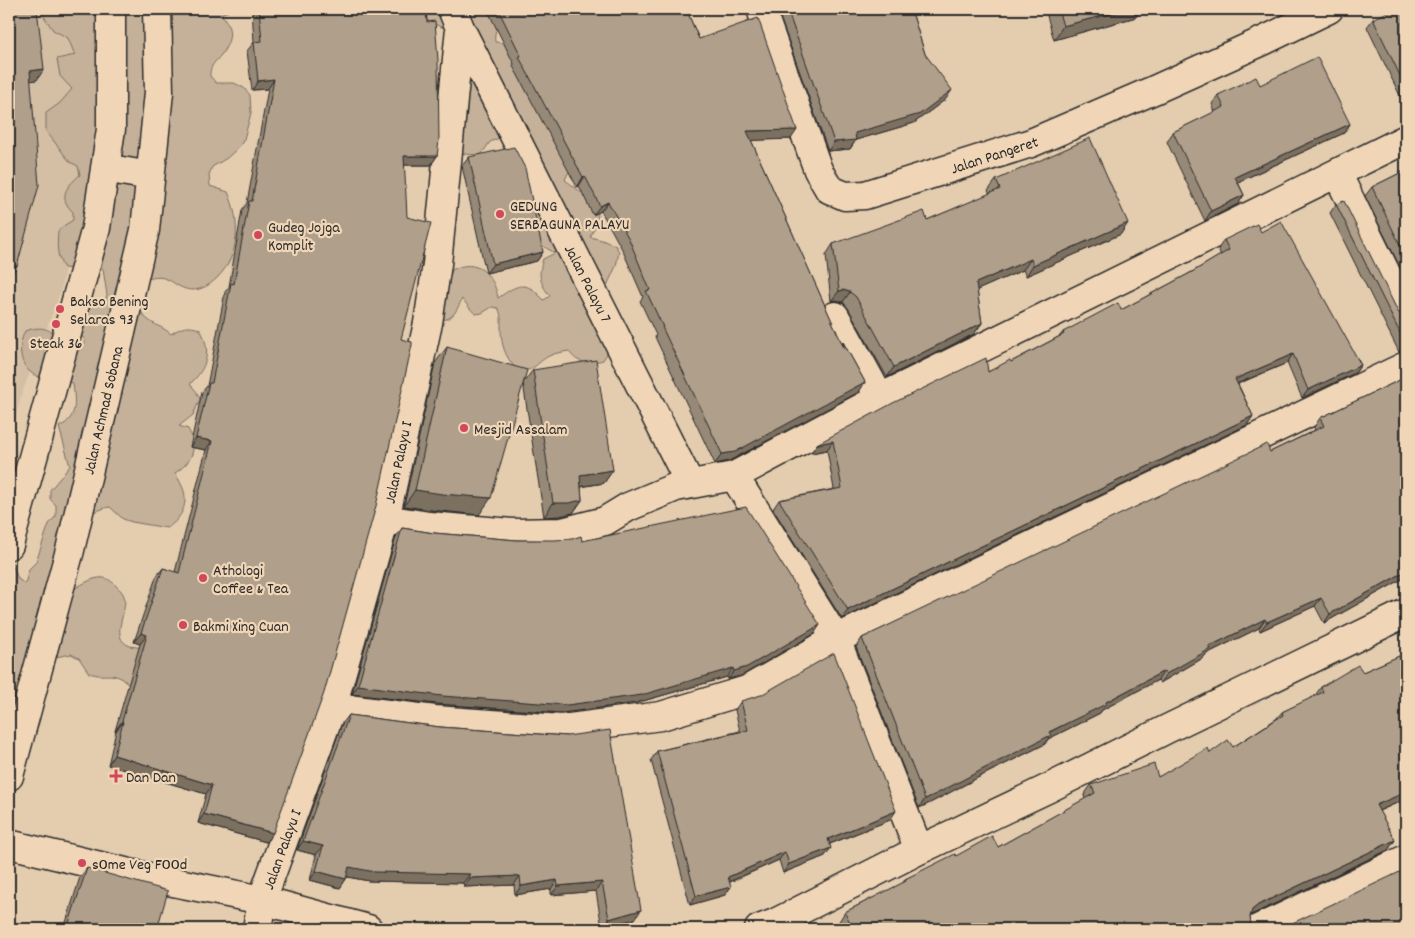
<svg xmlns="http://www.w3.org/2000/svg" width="1415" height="938" viewBox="0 0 1415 938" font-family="Dekko,sans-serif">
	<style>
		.built { fill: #d4bea4 }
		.green { fill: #c5b199; stroke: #786e62 }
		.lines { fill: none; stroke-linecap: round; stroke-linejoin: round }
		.minor-casing { stroke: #2b2b2b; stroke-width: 31 }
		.major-casing { stroke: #2b2b2b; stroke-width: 31 }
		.minor { stroke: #f0d6b7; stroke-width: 28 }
		.major { stroke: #f0d6b7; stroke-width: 28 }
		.wall { fill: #978977; stroke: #2b2b2b }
		.shaded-wall { fill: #7b6f61; stroke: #2b2b2b }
		.building { fill: #b09f8a; stroke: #2b2b2b }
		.poi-dot { fill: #d1495b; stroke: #f0d6b7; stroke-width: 2 }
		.labels { text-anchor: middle; stroke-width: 4.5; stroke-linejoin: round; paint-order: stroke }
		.street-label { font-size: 16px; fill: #2b2b2b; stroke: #f0d6b7 }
		.poi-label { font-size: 16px; fill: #2b2b2b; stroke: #f0d6b7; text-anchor: start }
	</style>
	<rect width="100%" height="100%" fill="#e4ccaf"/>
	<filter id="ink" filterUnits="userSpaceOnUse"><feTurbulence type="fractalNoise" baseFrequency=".02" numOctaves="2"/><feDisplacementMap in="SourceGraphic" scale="10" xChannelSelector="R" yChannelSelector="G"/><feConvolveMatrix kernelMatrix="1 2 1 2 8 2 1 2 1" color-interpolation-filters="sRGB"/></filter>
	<g filter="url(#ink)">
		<path class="built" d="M9,9H91L84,153L61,290L22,393L9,443Z"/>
		<path class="green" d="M43,9H233L221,14C233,28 232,40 221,55C218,59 213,63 211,68C210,71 210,74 210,76L216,83H234L244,88L250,95L251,113L244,139L240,146L227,158L212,167L209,175L210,186L228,192C241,222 240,256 216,279C209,285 202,290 192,290C173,289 171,272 148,279C142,291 134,308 147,319C154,325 163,327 171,334C182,327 186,325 200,329C212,351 207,368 190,384L196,391L200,399L193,415L179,426L188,429C199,448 192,462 175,473C178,478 182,485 184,491C188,506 180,520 167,528L132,522L123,519L110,507C101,508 96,513 87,513L68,591C80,587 92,576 104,578C109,579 114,583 117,587C120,589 123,593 124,596C129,611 108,638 130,646C138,648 148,647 157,648L129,684C112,669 108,679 89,673L79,658L71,654L36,661L12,711L9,709V680L13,673L14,663L11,653L9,652V556L18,579L25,584L29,569L36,562L49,524L56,516V505L50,499V490L70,466L59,427C78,418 75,403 73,383C62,380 50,381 39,377C19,370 17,347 25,331C49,322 58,336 73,352L82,348L85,340L79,333L86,306L94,302L103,305L107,295L103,269L96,263L73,269L64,268C56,256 57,245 58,231L65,225L73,220V212C57,197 67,186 80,175L78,166L70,162L46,131V113L60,103L72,89L60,76L57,59L75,55L68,38L53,30L43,15Z
			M418,9H500C500,12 501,15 501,17C500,27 493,29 495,42L507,43L573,170L568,173L565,180C570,183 575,188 581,192C584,194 588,195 591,197C604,207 596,226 590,237L602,240L616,246L619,252L616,266L606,288L610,349L603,360C589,364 576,364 569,351C563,352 554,353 549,356C535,363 534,374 516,369C505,356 501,345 501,328C501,320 502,315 498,308L492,307L482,313L476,314C470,310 467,304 462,299C457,309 454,319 442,320L444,277L450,276L452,270C476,257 494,274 498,298C509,291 519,281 532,289C536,292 540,296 544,300L550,296C539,282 538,275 543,259L555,253L541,245L504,141L499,138L490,142L481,155L464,154L456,144L461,29L444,28L429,22Z"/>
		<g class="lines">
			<defs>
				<path id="minor" d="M761,9L818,170L829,189L845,196L865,195L1031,143L1154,90L1265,40L1329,9
					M460,28L690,484
					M1337,173L1406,314
					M835,316L880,398
					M734,476L836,639L919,850
					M385,519L429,526L512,533L562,532L605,521L628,507L676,487L734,476L880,398L1406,139
					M332,707L435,720L562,729L661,716L747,690L836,639L1406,366
					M9,844L134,874L262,900L368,929
					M257,929L262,900L332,707L385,519L428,323L437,264L460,28L452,9
					M759,929L775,923L919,850L1049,788L1167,729L1406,613
					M1258,929L1406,859"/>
				<path id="major" d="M105,168L150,176
					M9,545L96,228L111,129V9
					M9,776L70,550L145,230L159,92L157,9"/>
			</defs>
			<use href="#minor" class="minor-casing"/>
			<use href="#major" class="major-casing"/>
			<use href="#minor" class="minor"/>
			<use href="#major" class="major"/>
		</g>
		<path class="wall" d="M252,9H426L437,156L431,165H404L266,842L198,823L206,794L108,765L116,731H115L140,644L134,642L156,577L163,568L175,572L206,450L190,447L202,392L207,386L225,292L229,287L242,210L247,203L268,89L252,90L247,51L254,42Z
			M487,9H686L699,39L791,139L751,140L842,344L843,342L865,382L859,392L729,461L715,464L655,337L656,335L640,301L643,297L622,249L601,211L593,215L579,186L577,187L513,66L514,64Z
			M783,9H911L925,54L946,99L914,123L856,140L850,149L828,151L780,17L783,14L782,10Z
			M1045,9H1142L1136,17L1054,40Z
			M1406,9V100L1403,102L1367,27L1373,19Z
			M1260,85L1350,124L1344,133L1238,182L1244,195L1238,204L1205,221L1167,142L1173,132L1215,112L1212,104L1218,95Z
			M469,157L543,252L537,261L486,273L462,166Z
			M1406,170V279L1365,196L1372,187Z
			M996,180L1121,234L1026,276L1023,270L977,290L982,323L974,334L887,377L848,308L843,302L836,300L831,301L826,255L833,244L927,220L990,194L988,191Z
			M1336,204L1398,312L1404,318L1406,351L1399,352L1330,213Z
			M1261,232L1361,365L1355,373L1302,398L1287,363L1238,384L1253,416L1247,425L842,619L773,509L779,500L834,489L827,450L811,453L817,444L1011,362L1060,336L1063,332L1121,310L1192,272L1221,255L1218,249L1224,240Z
			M447,347L523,383L533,370L613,470L604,483L581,487L582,500L573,513L560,516L544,517L523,383L479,515L431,510L404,506L435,363Z
			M1406,377V577L1324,623L1315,606L1260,631L1259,628L1206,654L1203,658L1160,683L1158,680L1102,710L1100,713L1048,739L1045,744L983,775L930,803L919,808L856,647L862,638L1270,452L1315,430L1314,427L1320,418Z
			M402,528L434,533L517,540L582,541L814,634L741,676L728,679L727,677L636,703L562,713L437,704L352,694L396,537Z
			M1406,653V799L1379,811L1395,840L1388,850L1251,915L1250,917L1251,925L1254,929H841L838,923L845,912L903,883L905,879L956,856L998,847L1085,799L1084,795L1091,785L1158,777L1210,753L1233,747L1276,719L1282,712L1314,697L1321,687L1363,672Z
			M741,701L890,820L830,844L825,856L783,873L779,860L730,882L725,895L690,905L651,760L657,751L740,731L735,710Z
			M349,715L440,727L567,736L635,919L602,928L596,891L551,895V889L515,895L514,885L464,887L463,883L369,881L347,877L346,879L340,888L310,880L316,855L297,850L342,724Z
			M87,868L157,929H64L80,877Z"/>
		<path class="shaded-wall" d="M1128,9H1142L1136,17L1054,40L1063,26Z
			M44,69L37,80L22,82L30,71Z
			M274,79L268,89L252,90L258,81Z
			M952,90L946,99L914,123L856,140L850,149L828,151L834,142Z
			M1350,124L1344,133L1229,186L1235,177Z
			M797,130L791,139L740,141L747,131Z
			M404,156H437L431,165H397Z
			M585,176L579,186L577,187L583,177Z
			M1244,195L1238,204L1205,221L1211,211Z
			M608,202L601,211L593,215L600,206Z
			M1128,223L1121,234L1026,276L1033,265Z
			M543,252L537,261L486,273L493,264Z
			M1031,259L1023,270L968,294L976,283Z
			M14,265L17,266L10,277Z
			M843,290L850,292L843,302L836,300L831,301L839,291Z
			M982,323L974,334L887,377L894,367Z
			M1405,343H1406V351L1399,352Z
			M1293,354L1287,363L1229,387L1235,379Z
			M1361,365L1355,373L1302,398L1308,390Z
			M865,382L859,392L729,461L715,464L722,454Z
			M1253,416L1247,425L842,619L848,610Z
			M196,438L212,441L206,450L190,447Z
			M833,441L827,450L811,453L817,444Z
			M613,470L604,483L571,488L580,475Z
			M415,490L491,498L479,515L431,510L404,506Z
			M582,500L573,513L560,516L544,517L553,503Z
			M1406,571V577L1324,623L1330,614Z
			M1321,598L1315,606L1260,631L1267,622Z
			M1265,619L1259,628L1206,654L1203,658L1160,683L1166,674L1208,647Z
			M820,625L814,634L741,676L728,679L734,671Z
			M141,633L147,635L140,644L134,642Z
			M733,668L727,677L636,703L562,713L437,704L352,694L358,685Z
			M1164,671L1158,680L1102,710L1100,713L1048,739L1045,744L983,775L930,803L919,808L925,799Z
			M122,721L123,722L116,731H115Z
			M114,755L212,785L206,794L108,765Z
			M1406,792V799L1369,815L1376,805Z
			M896,811L890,820L822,847L828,839Z
			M204,814L273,833L266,842L198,823Z
			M1395,840L1388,850L1251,915L1245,921L1252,910L1258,905Z
			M303,841L323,846L316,855L297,850Z
			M831,848L825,856L783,873L789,864Z
			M785,852L779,860L722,885L728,877Z
			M349,867L470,874L463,883L369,881L343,876Z
			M316,871L346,879L340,888L310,880Z
			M520,876L514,885L464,887L470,878Z
			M557,880L551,889L515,895L521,886Z
			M602,882L596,891L551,895L558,886Z
			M731,887L725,895L690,905L696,896Z
			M641,910L635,919L602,928L609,919Z"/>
		<path class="building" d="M9,9H37L44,69L30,71L39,185L17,266L14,265L9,280Z
			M259,9H426L427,22L435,21L438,60L439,140L437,156H404L407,217L431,223L401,339L412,342V345L376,506L324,693L273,833L204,814L212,785L114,755L123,722L122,721L147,635L141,633L163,568L179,573L212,441L196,438L209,383H212L231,283L234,284L249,201H252L274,79L258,81L254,42L262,41Z
			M498,9H686L699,39L758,18L797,130L747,131L844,348L843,342L865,382L735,452L722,454L662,327H663L646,291L650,290L629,239L608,202L600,206L585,176L583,177L519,57L521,56Z
			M787,9H911L925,54L952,90L920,114L855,133L856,140L834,142Z
			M1058,9H1128L1063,26Z
			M1394,9H1406V88L1373,19Z
			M1317,57L1350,124L1235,177L1244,195L1211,211L1173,132L1224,107L1218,95L1256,77L1260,85Z
			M1090,138L1128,223L1033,265L1031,259L976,283L982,323L894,367L856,297L850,292L843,290L839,291L833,244L924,211L927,220L1000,189L996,180Z
			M514,147L525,168L543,252L493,264L469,157Z
			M1406,170V257L1372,187Z
			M1344,201L1398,312L1404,318L1406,319V343H1405L1336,204Z
			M1281,221L1361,365L1308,390L1293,354L1235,379L1253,416L848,610L779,500L842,488L833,441L817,444L893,403L986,358L988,372L1010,360L1011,362L1064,334L1063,332L1118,303L1121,310L1192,272L1229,250L1224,240L1257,224L1261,232Z
			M447,347L527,370L491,498L442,494L415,490Z
			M596,360L613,470L580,475L582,500L569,503H553L533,370Z
			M1406,377V571L1330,614L1321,598L1267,622L1265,619L1208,647L1210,649L1166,674L1164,671L1106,702V704L1049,732L1051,735L989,766L936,794L925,799L862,638L1267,444L1270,452L1324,426L1320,418Z
			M746,507L820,625L747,667L734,671L733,668L642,695L567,705L442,696L358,685L402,528L434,533L517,540H554L572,539L581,536L582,541Z
			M834,653L896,811L828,839L831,848L789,864L785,852L728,877L731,887L696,896L657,751L748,730L741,701L761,695Z
			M1406,653V792L1376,805L1395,840L1258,905L1252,910L1250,917L1251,925L1254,929H853L845,912L906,881L905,879L955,854L956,856L992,836L998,847L1095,793L1091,785L1154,764L1158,777L1208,748L1210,753L1228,740L1233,747L1283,715L1282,712L1323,692L1321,687L1358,665L1363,672Z
			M349,715L440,727L567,736L610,730L641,910L609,919L602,882L558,886L557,880L521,886L520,876L470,878V874L375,872L349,867L346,879L316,871L323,846L303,841Z
			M87,868L168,891L157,929H67Z
			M1406,869V929H1280Z"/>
	</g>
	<g class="poi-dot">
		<circle cx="500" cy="214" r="5"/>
		<circle cx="258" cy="235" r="5"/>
		<circle cx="60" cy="309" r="5"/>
		<circle cx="56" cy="324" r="5"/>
		<circle cx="464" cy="428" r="5"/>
		<circle cx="203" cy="578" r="5"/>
		<circle cx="183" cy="625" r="5"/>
		<path d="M113.5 768.5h5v5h5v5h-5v5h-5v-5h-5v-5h5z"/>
		<circle cx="82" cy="863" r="5"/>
	</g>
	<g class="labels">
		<g class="street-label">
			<text transform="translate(994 154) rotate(-18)" y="6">Jalan Pangeret</text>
			<text transform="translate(589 283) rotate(63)" y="6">Jalan Palayu 7</text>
			<text transform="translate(102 410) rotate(-77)" y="6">Jalan Achmad Sobana</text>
			<text transform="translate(397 462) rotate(-78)" y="6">Jalan Palayu I</text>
			<text transform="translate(281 849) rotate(-70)" y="6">Jalan Palayu I</text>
		</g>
		<g class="poi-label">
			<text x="510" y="211">GEDUNG<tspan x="510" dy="18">SERBAGUNA PALAYU</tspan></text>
			<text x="268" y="232">Gudeg Jojga<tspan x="268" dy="18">Komplit</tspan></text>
			<text x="70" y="306">Bakso Bening<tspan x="70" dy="18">Selaras 93</tspan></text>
			<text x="56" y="348" text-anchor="middle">Steak 36</text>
			<text x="474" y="434">Mesjid Assalam</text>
			<text x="213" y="575">Athologi<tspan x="213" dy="18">Coffee &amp; Tea</tspan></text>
			<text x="193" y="631">Bakmi Xing Cuan</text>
			<text x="126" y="782">Dan Dan</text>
			<text x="92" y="869">sоme Veg Fооd</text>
		</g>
	</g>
	<rect width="1415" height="938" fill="none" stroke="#f0d6b7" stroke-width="30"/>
	<rect x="15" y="15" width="1385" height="908" fill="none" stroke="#2b2b2b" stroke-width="2" filter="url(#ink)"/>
</svg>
